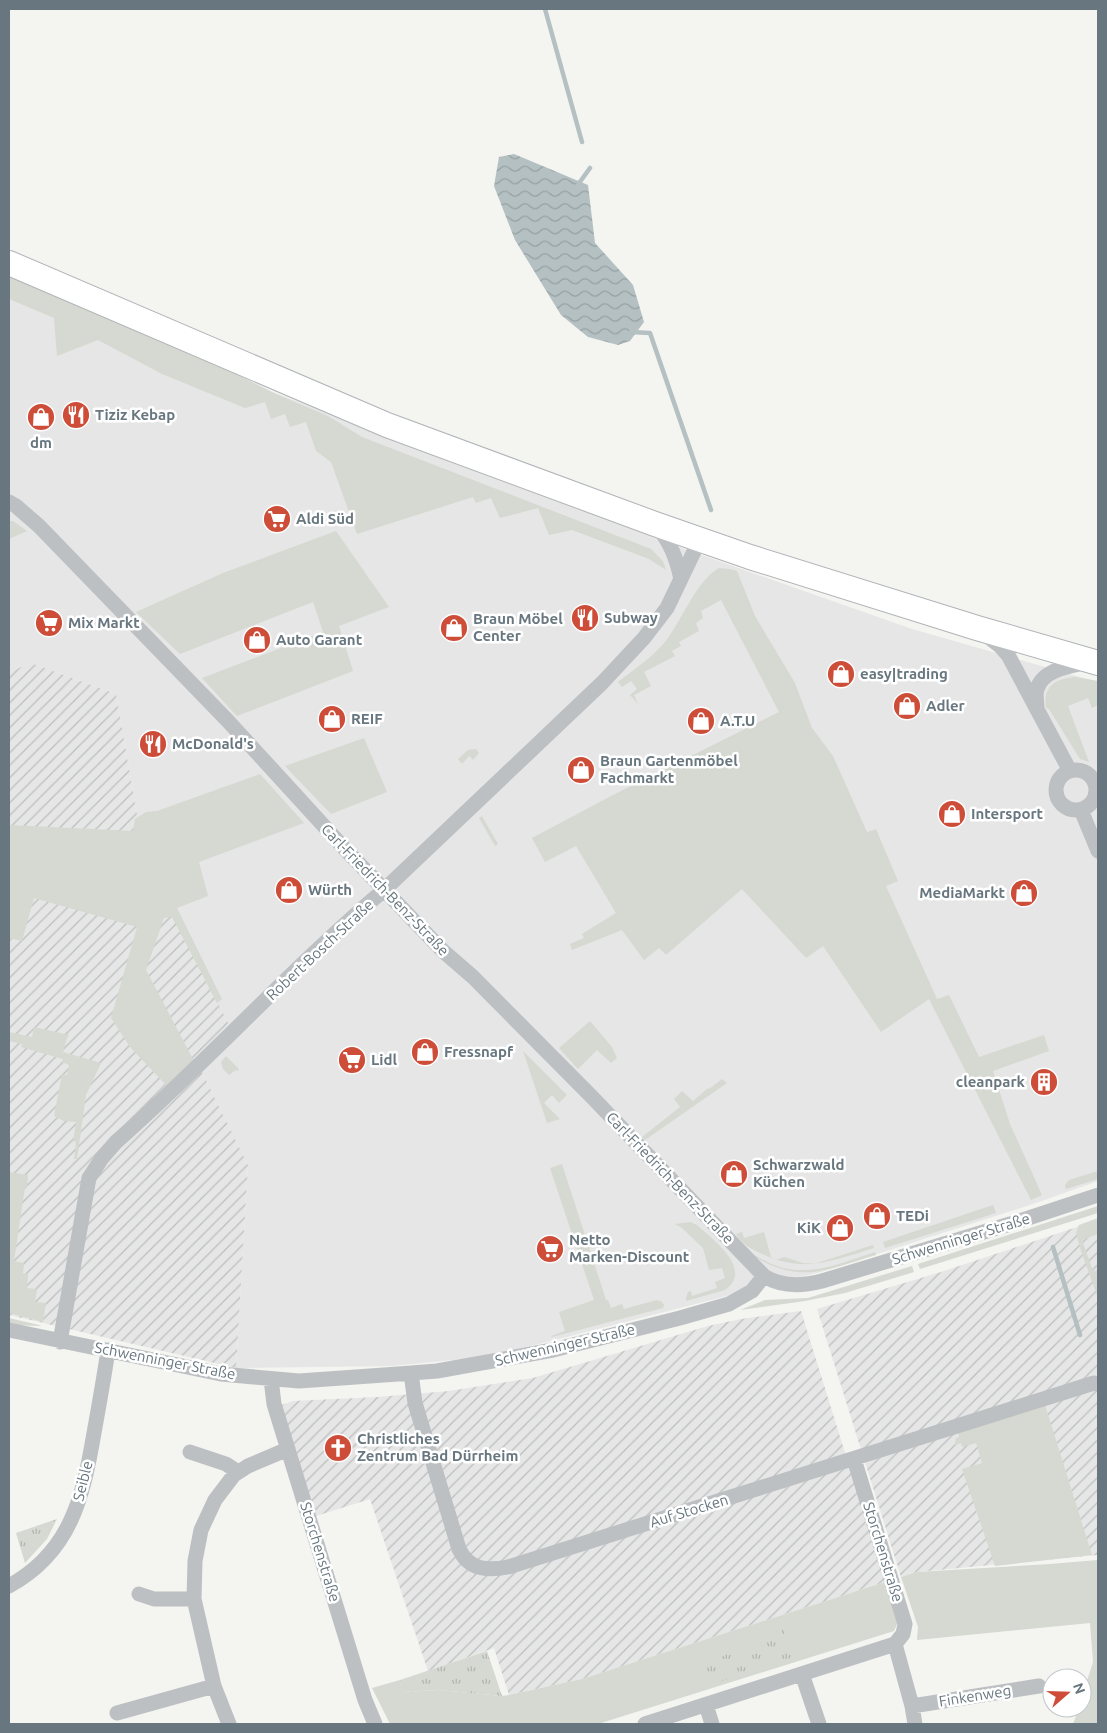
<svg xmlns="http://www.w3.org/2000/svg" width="1107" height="1733" viewBox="0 0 1107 1733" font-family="Ubuntu,sans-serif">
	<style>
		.built { fill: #e5e6e5 }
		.industrial { fill: url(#industrial-furrows) }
		.grass { fill: #d5d9d1 }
		.park { fill: url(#park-tufts) }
		.water { fill: url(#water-waves) }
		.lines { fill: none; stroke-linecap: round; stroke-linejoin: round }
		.stream { stroke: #b4c0c2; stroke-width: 4.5 }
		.primary-casing { stroke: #b0b4b7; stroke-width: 26 }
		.minor { stroke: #bcc0c3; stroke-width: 15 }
		.primary { stroke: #fff; stroke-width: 24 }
		.labels { text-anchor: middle; stroke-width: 5; stroke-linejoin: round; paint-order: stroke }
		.poi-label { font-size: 15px; font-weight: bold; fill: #67767f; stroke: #fff; text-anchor: start }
		.street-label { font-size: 15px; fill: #67767f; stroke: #fff }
	</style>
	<defs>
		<pattern id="industrial-furrows" width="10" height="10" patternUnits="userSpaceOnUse" patternTransform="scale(1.25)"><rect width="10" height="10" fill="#e5e6e5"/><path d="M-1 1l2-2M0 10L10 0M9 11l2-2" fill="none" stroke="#bdbfbf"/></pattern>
		<pattern id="park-tufts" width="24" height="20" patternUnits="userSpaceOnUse" patternTransform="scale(1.25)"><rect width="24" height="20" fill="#d5d9d1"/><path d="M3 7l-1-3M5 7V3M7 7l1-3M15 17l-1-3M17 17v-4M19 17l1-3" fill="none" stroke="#b1b5af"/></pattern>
		<pattern id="water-waves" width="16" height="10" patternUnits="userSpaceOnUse" patternTransform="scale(1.25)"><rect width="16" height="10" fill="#b4c0c2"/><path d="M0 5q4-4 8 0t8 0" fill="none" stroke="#96a1a3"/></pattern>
	</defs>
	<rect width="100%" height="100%" fill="#f4f4f1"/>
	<path class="built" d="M9,293L387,435L676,546L912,629L1098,682V1181L1033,1204L821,1272L531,1346L473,1358L391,1366L236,1368L248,1165L196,1060L167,902L137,814L116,694L31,663L9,672Z"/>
	<path class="industrial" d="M31,663L116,694L137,814L167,902L229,1025L196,1060L248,1165L236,1368L9,1315V672Z
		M1098,1220V1555L917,1572L901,1577L817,1309L941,1272Z
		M801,1311L885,1582L582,1679L509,1695L494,1648L428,1671L370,1499L313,1517L279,1406L293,1401L378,1397L449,1391L533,1378L708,1326L741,1319Z"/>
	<path class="grass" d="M9,276L193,352L276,394L328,416L362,437L651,549L663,561L666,570L649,559L572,530L549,535L538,508L500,518L491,498L476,503L473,497L357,534L331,462L316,451L306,422L290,427L285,414L271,419L265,402L245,408L162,374L98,340L57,356L54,318L9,299Z
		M9,521H13L27,531L9,539Z
		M336,531L389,607L339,626L353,671L237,716L202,678L323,632L313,602L180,654L136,612L223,573Z
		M719,568L729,569L737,571L755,616L795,683L812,728L833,756L867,832L876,829L898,881L886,886L937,999L949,995L979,1057L1044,1035L1049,1051L993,1071L1010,1124L1042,1195L1031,1200L929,999L881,1032L823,946L806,958L742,889L666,955L659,948L644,960L622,930L572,950L570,944L584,938L582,934L616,913L576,846L545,862L532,838L613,795L779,712L721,600L701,611L703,618L696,623L699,631L679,642L681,646L672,651L675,656L644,672L651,686L634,695L638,704L630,695L637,689L631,681L622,687L618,682C633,670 652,658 665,642C682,621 695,582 719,568Z
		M1075,677L1098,681V705L1092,708L1088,698L1068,706L1089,762L1080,759L1049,709L1046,708C1043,686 1055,679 1075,677Z
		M364,738L387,792L331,814L285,766Z
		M476,749L479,753L473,760L469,756L462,764L458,759L468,750Z
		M260,774L304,823L199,862L208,896L177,908L222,999L217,1003L172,917L164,918L146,970L194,1061L168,1087L130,1047L111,1018L137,927L34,898L22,941L9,938V825L133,831L135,819L146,812L157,811Z
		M482,816L498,844L495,846L479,818Z
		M590,1021L612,1047L617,1058L611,1063L597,1050L578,1069L559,1048Z
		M34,1027L69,1035L67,1038L63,1052L101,1063L86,1095L77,1159H74L76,1142L73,1141L76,1122L64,1121L54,1116L62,1074L67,1075L69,1065L62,1062L63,1059L21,1047L22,1044L9,1041V1032L32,1037Z
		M523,1051L567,1095L559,1103L552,1095L544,1103L560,1119L547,1123Z
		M226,1056L239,1069L238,1071L236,1070L229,1075L223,1069L221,1062Z
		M722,1079L727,1083L645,1140L642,1137L680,1107L674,1099L682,1091L693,1101L708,1088L709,1089Z
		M562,1164L606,1300H608L611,1308L622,1304L624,1309L657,1300L662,1302L664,1305L663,1308L552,1337L551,1336L565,1331L559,1312L594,1300L550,1168Z
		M1098,1171V1179L1066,1189L1065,1185L1069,1180Z
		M9,1172L28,1175L27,1187H25L14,1261L24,1263L23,1273L28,1274L27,1288L37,1289L35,1302L46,1303L43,1322L9,1313Z
		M993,1205L996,1213L885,1248L883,1242Z
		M1098,1206V1213L920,1269L918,1264Z
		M1098,1218V1234L1082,1240L1093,1271L1098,1270V1298L1081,1251L1076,1233L1079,1225Z
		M690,1222L697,1225C713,1240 754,1269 725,1290L686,1301V1298L688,1292L691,1291L692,1296L717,1288L715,1282L725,1278L722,1268L709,1270L703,1248L682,1228L675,1224Z
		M742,1232L744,1238L764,1232L771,1257L776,1260L784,1257L803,1263L814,1264L873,1245L874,1248C831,1261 804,1274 760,1253C751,1249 741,1243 736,1234Z
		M875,1252L876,1255C825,1270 801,1285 752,1255V1254C760,1258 768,1263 777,1266C810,1278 844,1262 875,1252Z
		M912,1266L914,1272L845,1293L805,1301L740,1310L765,1300L808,1298Z
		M9,1318L39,1325L41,1326L9,1325Z
		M1045,1405L1092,1555L995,1566L962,1469L982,1463L976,1443L962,1447L961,1443L955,1445L956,1438L959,1437L958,1432Z
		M1098,1560V1721L1097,1724H1073L1079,1708H1082V1697L1093,1662L1090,1623L917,1640L918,1627L901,1577L917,1572L1050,1564Z
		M885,1582L898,1622L894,1631L598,1724H390L372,1688L400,1680L404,1692L439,1690L502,1696L509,1695L582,1679Z"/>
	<path class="park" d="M57,1519L47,1539L25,1563L16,1533Z
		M783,1629L793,1657L706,1686L699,1667Z
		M487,1651L502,1696L439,1690L403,1692L400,1680Z"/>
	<path class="water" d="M514,154L588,185L595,243L633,285L644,322L630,341L618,345L588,337L561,315L515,240L494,186L499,157Z"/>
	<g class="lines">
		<path class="stream" d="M545,9L582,142
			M577,186L590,168
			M631,332L650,333L711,510
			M1053,1247L1080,1335"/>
		<defs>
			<path id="primary" d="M9,263L387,425L655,524L750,557L977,628L1098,663"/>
		</defs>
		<use href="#primary" class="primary-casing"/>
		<path class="minor" d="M9,502L16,506L39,526L227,720L345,849L443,951L473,977L591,1096L764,1276C781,1287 803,1286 822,1281L1010,1224L1098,1195
			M657,526C671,544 676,557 681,579
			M986,635L1000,646L1008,655L1070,771
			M1037,708C1037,702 1035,695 1037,689C1043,669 1071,666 1088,662
			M1056 790a20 20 0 1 1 40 0a20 20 0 1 1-40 0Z
			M1081,810L1098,851
			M9,1330L221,1374L299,1381L398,1374L437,1371L553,1350L680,1318L729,1304L752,1291L764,1276
			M60,1342L89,1178L102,1158L116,1142C208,1061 291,969 385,889L602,683L644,638L667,608L700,539
			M411,1373L415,1403L459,1549C469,1570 487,1571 508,1567L1094,1383L1098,1384
			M271,1379L274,1404L365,1700L375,1724
			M190,1452L226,1464L238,1472
			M9,1586C71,1552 83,1497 94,1433C99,1405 104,1378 108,1350
			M139,1594L154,1599H194
			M895,1644L912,1706L915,1724
			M802,1674L819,1724
			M706,1705L712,1724
			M912,1706L1039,1686
			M117,1713L214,1686
			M229,1724L214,1686L194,1599L195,1561L201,1530L215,1500L234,1475L248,1466L288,1449
			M645,1724L895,1644L903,1634L905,1624L854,1459"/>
		<use href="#primary" class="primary"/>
	</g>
	<defs>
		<symbol id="restaurant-disc" viewBox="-11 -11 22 22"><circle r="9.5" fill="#cd4d39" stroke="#fff"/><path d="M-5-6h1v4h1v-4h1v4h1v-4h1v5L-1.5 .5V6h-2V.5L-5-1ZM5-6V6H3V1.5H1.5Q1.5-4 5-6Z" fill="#fff"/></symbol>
		<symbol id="shop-disc" viewBox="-11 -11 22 22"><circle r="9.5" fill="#cd4d39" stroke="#fff"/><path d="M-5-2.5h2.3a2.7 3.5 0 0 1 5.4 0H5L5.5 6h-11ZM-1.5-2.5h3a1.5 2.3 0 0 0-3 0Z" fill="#fff"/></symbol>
		<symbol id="supermarket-disc" viewBox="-11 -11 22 22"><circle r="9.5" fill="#cd4d39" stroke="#fff"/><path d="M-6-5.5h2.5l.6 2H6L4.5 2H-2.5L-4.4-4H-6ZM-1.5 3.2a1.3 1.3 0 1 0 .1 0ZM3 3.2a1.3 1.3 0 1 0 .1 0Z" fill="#fff"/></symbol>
		<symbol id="building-disc" viewBox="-11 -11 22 22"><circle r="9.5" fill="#cd4d39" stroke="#fff"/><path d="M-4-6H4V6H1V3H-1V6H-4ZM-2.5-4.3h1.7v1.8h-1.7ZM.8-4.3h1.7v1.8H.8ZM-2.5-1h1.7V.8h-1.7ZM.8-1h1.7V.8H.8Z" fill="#fff"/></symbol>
		<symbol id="church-disc" viewBox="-11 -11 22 22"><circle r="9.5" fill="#cd4d39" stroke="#fff"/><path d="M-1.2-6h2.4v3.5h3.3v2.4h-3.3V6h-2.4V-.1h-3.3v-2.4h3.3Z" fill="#fff"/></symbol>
	</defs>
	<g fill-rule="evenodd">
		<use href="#restaurant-disc" x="60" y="399" width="32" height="32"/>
		<use href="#shop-disc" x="25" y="401" width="32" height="32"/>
		<use href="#supermarket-disc" x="261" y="503" width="32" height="32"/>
		<use href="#restaurant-disc" x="569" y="602" width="32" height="32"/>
		<use href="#supermarket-disc" x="33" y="607" width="32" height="32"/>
		<use href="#shop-disc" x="438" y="612" width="32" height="32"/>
		<use href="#shop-disc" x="241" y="624" width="32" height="32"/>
		<use href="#shop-disc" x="825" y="658" width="32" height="32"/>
		<use href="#shop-disc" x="891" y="690" width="32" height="32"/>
		<use href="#shop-disc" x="316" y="703" width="32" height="32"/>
		<use href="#shop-disc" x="685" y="705" width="32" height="32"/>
		<use href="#restaurant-disc" x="137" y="728" width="32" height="32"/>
		<use href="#shop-disc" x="565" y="754" width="32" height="32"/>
		<use href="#shop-disc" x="936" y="798" width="32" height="32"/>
		<use href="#shop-disc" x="273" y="874" width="32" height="32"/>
		<use href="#shop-disc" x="1008" y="877" width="32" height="32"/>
		<use href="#shop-disc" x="409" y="1036" width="32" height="32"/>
		<use href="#supermarket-disc" x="336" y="1044" width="32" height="32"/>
		<use href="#building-disc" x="1028" y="1066" width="32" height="32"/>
		<use href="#shop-disc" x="718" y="1158" width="32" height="32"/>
		<use href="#shop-disc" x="861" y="1200" width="32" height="32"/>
		<use href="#shop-disc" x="824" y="1212" width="32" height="32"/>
		<use href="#supermarket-disc" x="534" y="1233" width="32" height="32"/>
		<use href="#church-disc" x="322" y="1432" width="32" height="32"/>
	</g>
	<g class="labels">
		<g class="poi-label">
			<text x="95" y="420">Tiziz Kebap</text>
			<text x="41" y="448" text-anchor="middle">dm</text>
			<text x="296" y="524">Aldi Süd</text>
			<text x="604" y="623">Subway</text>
			<text x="473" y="624">Braun Möbel<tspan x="473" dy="17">Center</tspan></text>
			<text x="68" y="628">Mix Markt</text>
			<text x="276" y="645">Auto Garant</text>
			<text x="860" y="679">easy|trading</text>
			<text x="926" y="711">Adler</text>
			<text x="351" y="724">REIF</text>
			<text x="720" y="726">A.T.U</text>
			<text x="172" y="749">McDonald's</text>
			<text x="600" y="766">Braun Gartenmöbel<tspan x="600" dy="17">Fachmarkt</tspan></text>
			<text x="971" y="819">Intersport</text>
			<text x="308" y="895">Würth</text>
			<text x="1005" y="898" text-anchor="end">MediaMarkt</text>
			<text x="444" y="1057">Fressnapf</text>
			<text x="371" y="1065">Lidl</text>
			<text x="1025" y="1087" text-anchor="end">cleanpark</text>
			<text x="753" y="1170">Schwarzwald<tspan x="753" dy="17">Küchen</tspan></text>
			<text x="896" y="1221">TEDi</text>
			<text x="821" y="1233" text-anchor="end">KiK</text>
			<text x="569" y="1245">Netto<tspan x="569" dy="17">Marken-Discount</tspan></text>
			<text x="357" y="1444">Christliches<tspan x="357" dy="17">Zentrum Bad Dürrheim</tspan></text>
		</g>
		<g class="street-label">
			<text transform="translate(385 890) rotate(46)" y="5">Carl-Friedrich-Benz-Straße</text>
			<text transform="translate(320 950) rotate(-43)" y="5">Robert-Bosch-Straße</text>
			<text transform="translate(670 1178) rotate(46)" y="5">Carl-Friedrich-Benz-Straße</text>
			<text transform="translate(961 1239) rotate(-17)" y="5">Schwenninger Straße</text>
			<text transform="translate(565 1345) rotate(-13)" y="5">Schwenninger Straße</text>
			<text transform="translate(165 1361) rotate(11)" y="5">Schwenninger Straße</text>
			<text transform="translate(83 1481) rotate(-76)" y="5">Seible</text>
			<text transform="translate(689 1511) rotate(-17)" y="5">Auf Stocken</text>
			<text transform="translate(320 1552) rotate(73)" y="5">Storchenstraße</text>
			<text transform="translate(883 1552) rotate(73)" y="5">Storchenstraße</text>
			<text transform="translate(975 1696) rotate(-9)" y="5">Finkenweg</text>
		</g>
	</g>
	<rect width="1107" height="1733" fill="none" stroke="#67767f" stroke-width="20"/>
	<g transform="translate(1067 1693) rotate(70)"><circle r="24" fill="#ffffff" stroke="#c2c8cc"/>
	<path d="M0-4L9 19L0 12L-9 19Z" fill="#cd4d39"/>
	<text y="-8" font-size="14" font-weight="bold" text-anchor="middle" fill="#67767f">N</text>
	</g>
</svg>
